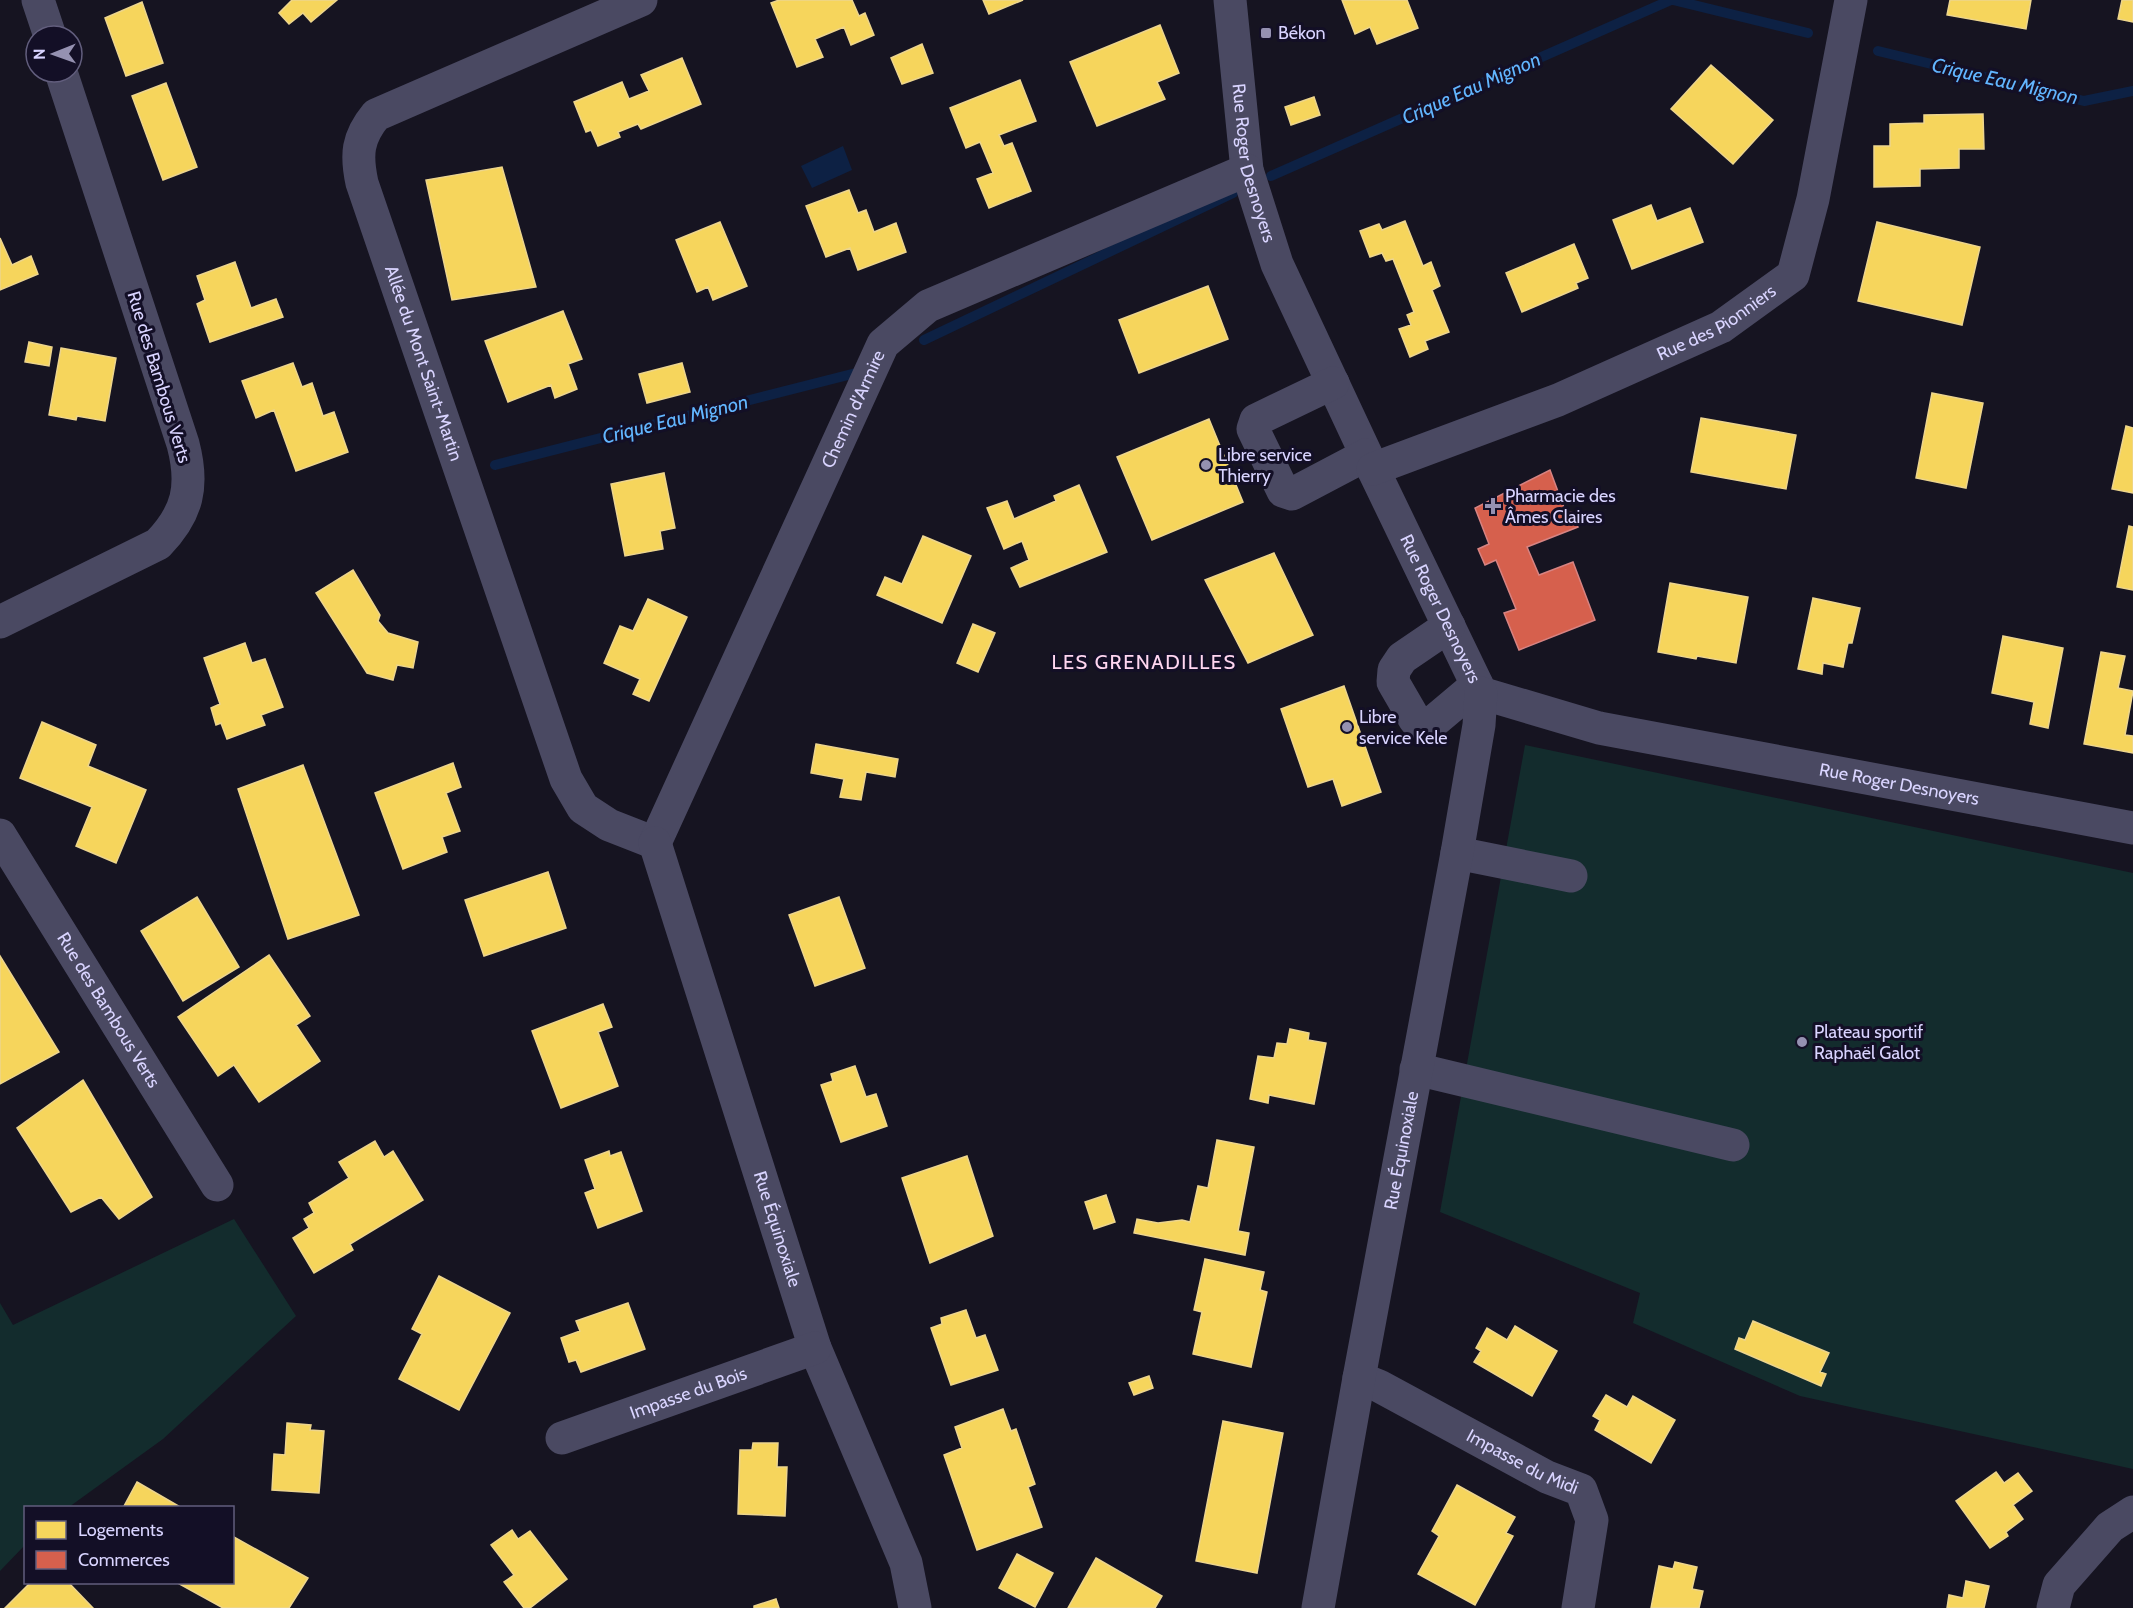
<svg xmlns="http://www.w3.org/2000/svg" width="2133" height="1608" viewBox="0 0 2133 1608" font-family="Cabin,sans-serif">
	<style>
		.green { fill: #132c2d }
		.water { fill: #0d2144 }
		.homes { fill: #f6d55c; stroke: #edd58d; stroke-width: 1.5 }
		.shops { fill: #d6604d; stroke: #d78382; stroke-width: 1.5 }
		.lines { fill: none; stroke-linecap: round; stroke-linejoin: round }
		.stream { stroke: #0d2144; stroke-width: 10 }
		.minor { stroke: #4a4962; stroke-width: 33 }
		.poi-dot { fill: #9591b1; stroke: #130f26; stroke-width: 2 }
		.labels { text-anchor: middle; stroke-width: 6; stroke-linejoin: round; paint-order: stroke }
		.poi-label { font-size: 18px; fill: #d9d4ff; stroke: #130f26; text-anchor: start }
		.street-label { font-size: 18px; fill: #d9d4ff; stroke: #130f26 }
		.water-label { font-size: 20px; font-style: italic; fill: #62b6ff; stroke: #130f26 }
		.neighbourhood-label { font-size: 20px; letter-spacing: 1.5px; fill: #ffd6f0; stroke: #130f26 }
	</style>
	<rect width="100%" height="100%" fill="#161421"/>
	<path class="green" d="M1525,745L2133,873V1469L1800,1396L1633,1323L1640,1293L1440,1212Z
		M234,1219L296,1316L163,1439L69,1507L26,1508L25,1545L0,1571V1303L13,1325Z"/>
	<path class="water" d="M843,146L852,170L812,188L801,166Z"/>
	<path class="homes" d="M292,0H337L311,22L303,13L289,24L279,13Z
		M779,0H852L859,16L865,13L874,35L851,45L844,27L815,39L823,57L797,67L771,3Z
		M983,0H1023L989,14Z
		M1342,0H1407L1418,28L1377,44L1370,27L1355,34Z
		M1950,0H2031L2026,29L1947,15Z
		M2122,0H2133V22L2118,19Z
		M142,2L163,63L126,76L105,18Z
		M1160,25L1179,73L1157,82L1165,99L1097,126L1070,62Z
		M922,44L933,73L902,84L891,58Z
		M682,58L701,104L641,129L638,124L618,132L620,137L598,146L591,130L586,132L574,102L622,82L629,99L649,91L641,75Z
		M1711,65L1773,120L1733,164L1671,109Z
		M1020,80L1036,121L999,135L1004,146L1012,143L1031,191L989,208L977,179L993,173L980,142L966,148L950,108Z
		M166,83L197,167L163,180L132,96Z
		M1314,97L1320,115L1291,125L1285,107Z
		M1983,114L1984,149H1959V168L1920,169V186L1874,187V146H1890V124L1924,123V115Z
		M502,167L536,287L452,300L426,180Z
		M849,190L858,213L866,210L874,232L896,223L906,252L858,270L850,248L826,257L806,206Z
		M1651,205L1657,221L1690,208L1703,242L1632,269L1613,220Z
		M1405,221L1423,266L1431,262L1440,286L1432,290L1449,332L1425,341L1428,349L1410,357L1399,329L1411,325L1407,315L1414,312L1393,259L1386,261L1382,253L1370,257L1360,231L1379,224L1382,230Z
		M720,222L747,286L713,300L708,287L697,292L676,240Z
		M1877,222L1980,247L1962,325L1858,301Z
		M0,238L12,265L31,256L38,274L0,290Z
		M1574,244L1588,278L1576,283L1578,288L1522,312L1506,273Z
		M235,262L251,308L276,299L283,317L210,342L197,304L205,300L197,276Z
		M1208,286L1228,339L1139,373L1119,320Z
		M563,311L582,359L568,364L577,389L555,398L551,385L508,402L485,341Z
		M29,342L52,347L49,366L25,362Z
		M61,348L116,358L105,421L77,416L76,420L49,415Z
		M293,363L302,387L312,383L323,416L334,412L348,452L296,471L274,410L256,418L242,381Z
		M682,363L690,392L647,403L639,374Z
		M1932,393L1983,403L1966,488L1916,478Z
		M1701,418L1796,435L1786,489L1691,472Z
		M1209,419L1243,502L1152,540L1117,457Z
		M2126,426L2133,428V493L2112,489Z
		M664,473L675,528L660,531L663,549L625,556L611,484Z
		M1079,485L1107,552L1020,587L1011,568L1029,560L1022,541L1004,549L987,508L1007,501L1014,519L1056,501L1054,496Z
		M2129,526L2133,527V590L2117,587Z
		M923,536L971,556L942,623L877,595L885,577L902,584Z
		M1274,553L1313,635L1248,663L1205,580Z
		M353,570L380,615L378,621L388,633L418,642L413,668L397,665L393,680L367,673L316,593Z
		M1670,583L1748,597L1736,663L1697,656L1696,659L1658,652Z
		M1813,598L1860,608L1852,643H1848L1843,667L1823,663L1822,674L1798,669Z
		M648,599L687,617L649,701L633,694L640,679L604,663L620,626L633,631Z
		M973,624L995,633L978,672L957,663Z
		M2003,636L2063,648L2048,728L2030,724L2034,702L1992,693Z
		M245,643L252,663L265,659L283,707L261,715L265,725L227,739L221,723L216,725L211,708L220,704L204,658Z
		M2101,652L2125,656L2118,688L2133,691L2125,735L2133,736V753L2084,744Z
		M1344,686L1381,792L1342,806L1333,779L1308,787L1281,709Z
		M42,722L96,745L88,766L146,790L116,863L76,846L92,807L20,778Z
		M816,744L898,759L895,777L866,772L861,800L840,797L844,779L811,773Z
		M453,763L461,787L446,793L460,831L442,837L447,852L403,869L375,793Z
		M303,765L359,915L288,939L238,789Z
		M548,872L566,928L484,956L465,900Z
		M197,897L239,967L183,1001L141,931Z
		M839,897L865,968L815,986L789,915Z
		M269,955L310,1016L296,1025L320,1061L259,1102L234,1065L218,1076L178,1017Z
		M0,956L59,1052L0,1084Z
		M603,1004L612,1027L598,1032L618,1086L561,1108L532,1031Z
		M1290,1029L1309,1033L1308,1040L1326,1043L1314,1104L1269,1095L1268,1103L1250,1099L1258,1056L1274,1058L1277,1043L1287,1044Z
		M855,1066L866,1097L876,1094L887,1126L841,1142L821,1085L833,1081L831,1074Z
		M83,1080L152,1197L119,1219L101,1197L71,1212L17,1128Z
		M1217,1140L1254,1147L1238,1231L1249,1233L1245,1255L1134,1233L1137,1219L1158,1223L1182,1220L1190,1222L1198,1186L1208,1188Z
		M375,1141L384,1157L393,1151L423,1200L350,1244L353,1250L314,1273L293,1238L309,1228L304,1219L314,1213L309,1203L349,1178L339,1162Z
		M609,1151L610,1156L621,1152L642,1211L598,1228L585,1193L595,1189L585,1160Z
		M967,1156L993,1236L930,1263L902,1178Z
		M1106,1195L1115,1222L1094,1229L1085,1202Z
		M1205,1259L1264,1272L1260,1290L1267,1292L1251,1367L1193,1354L1202,1312L1194,1310Z
		M439,1276L510,1313L459,1410L399,1379L422,1334L412,1329Z
		M628,1303L645,1349L581,1372L576,1360L569,1362L561,1338L580,1331L576,1321Z
		M966,1310L976,1338L985,1335L998,1370L951,1385L931,1328L942,1324L941,1318Z
		M1753,1321L1829,1353L1820,1372L1826,1374L1821,1386L1735,1349L1739,1338L1745,1340Z
		M1515,1326L1557,1351L1532,1396L1474,1362L1481,1351L1476,1348L1487,1328L1507,1340Z
		M1149,1376L1153,1388L1134,1395L1129,1383Z
		M1606,1395L1627,1407L1633,1396L1675,1420L1651,1463L1595,1430L1600,1420L1593,1416Z
		M1003,1409L1011,1431L1016,1429L1035,1484L1028,1487L1042,1527L977,1550L944,1455L962,1448L955,1427Z
		M1223,1421L1283,1433L1257,1573L1196,1561Z
		M287,1423L311,1425L310,1430L324,1431L319,1493L272,1490L274,1454L285,1455Z
		M753,1443H778L777,1467H787L785,1516L738,1514L740,1450H752Z
		M1996,1472L2004,1483L2018,1473L2032,1491L2013,1505L2023,1519L2006,1532L2008,1536L1990,1548L1956,1501Z
		M137,1482L182,1508H123Z
		M1457,1485L1515,1517L1506,1533L1513,1536L1475,1605L1418,1574L1439,1536L1432,1531Z
		M512,1530L518,1539L530,1531L567,1579L530,1608H524L504,1582L514,1575L491,1545Z
		M232,1536L308,1578L289,1608H223L176,1582H232Z
		M1017,1554L1053,1573L1035,1607L999,1588Z
		M1096,1558L1162,1596L1155,1608H1068Z
		M1675,1562L1697,1567L1692,1589L1703,1591L1699,1608H1651L1659,1566L1673,1569Z
		M1966,1581L1989,1586L1984,1608H1947L1949,1595L1963,1598Z
		M31,1582H68L93,1608H5Z
		M776,1599L779,1608H754V1606Z"/>
	<path class="shops" d="M1550,470L1566,513L1572,512L1578,527L1527,547L1539,575L1573,562L1595,620L1519,650L1504,613L1516,609L1496,560L1485,565L1478,549L1489,544L1475,508Z"/>
	<g class="lines">
		<path class="stream" d="M1673,0L1808,33
			M1878,51L2084,101L2133,91
			M1271,176L1671,0
			M924,340L1233,193
			M495,465L856,373"/>
		<g class="minor">
			<path d="M38,0L50,36"/>
			<path id="s1" d="M641,0L376,115C357,138 356,155 362,183L566,779L583,808L609,825L655,843"/>
			<path id="s2" d="M1230,0L1247,170L1277,264L1373,469L1481,693L1599,728L2133,828"/>
			<path d="M1333,383L1256,420L1253,429L1283,491L1292,494L1366,455"/>
			<path id="s3" d="M1373,469L1558,400L1721,327L1793,275L1813,199L1851,0"/>
			<path d="M0,622L158,544C188,513 194,486 183,444L61,72"/>
			<path d="M1449,626L1402,658L1394,670L1393,682L1415,720L1423,724L1433,722L1477,685"/>
			<path id="s4" d="M0,835L217,1185"/>
			<path id="s5" d="M655,843L883,344L928,306L1247,170"/>
			<path id="s6" d="M655,843L815,1348L906,1563L915,1608"/>
			<path d="M1457,853L1571,876"/>
			<path d="M1416,1069L1733,1145"/>
			<path id="s7" d="M1359,1378L1379,1386L1547,1477L1581,1490L1592,1520L1578,1608"/>
			<path id="s8" d="M562,1438L815,1348"/>
			<path id="s9" d="M1318,1608L1359,1378L1457,853L1479,725L1481,693"/>
			<path d="M2053,1608L2059,1585L2110,1527L2133,1512"/>
		</g>
	</g>
	<g class="poi-dot">
		<rect x="1260" y="27" width="12" height="12" rx="3"/>
		<circle cx="1206" cy="465" r="6"/>
		<path d="M1490 497h6v6h6v6h-6v6h-6v-6h-6v-6h6z"/>
		<circle cx="1347" cy="727" r="6"/>
		<circle cx="1802" cy="1042" r="6"/>
	</g>
	<g class="labels">
		<g class="poi-label">
			<text x="1278" y="39">Békon</text>
			<text x="1218" y="461">Libre service<tspan x="1218" dy="21">Thierry</tspan></text>
			<text x="1505" y="502">Pharmacie des<tspan x="1505" dy="21">Âmes Claires</tspan></text>
			<text x="1359" y="723">Libre<tspan x="1359" dy="21">service Kele</tspan></text>
			<text x="1814" y="1038">Plateau sportif<tspan x="1814" dy="21">Raphaël Galot</tspan></text>
		</g>
		<g class="street-label">
			<text dy="6" stroke="none"><textPath href="#s2" startOffset="165">Rue Roger Desnoyers</textPath></text>
			<text dy="6" stroke="none"><textPath href="#s3" startOffset="374">Rue des Pionniers</textPath></text>
			<text dy="6" stroke="none"><textPath href="#s1" startOffset="552">Allée du Mont Saint-Martin</textPath></text>
			<text transform="translate(159 377) rotate(73)" y="6">Rue des Bambous Verts</text>
			<text dy="6" stroke="none"><textPath href="#s5" startOffset="477">Chemin d'Armire</textPath></text>
			<text dy="6" stroke="none"><textPath href="#s2" startOffset="651">Rue Roger Desnoyers</textPath></text>
			<text dy="6" stroke="none"><textPath href="#s2" startOffset="1173">Rue Roger Desnoyers</textPath></text>
			<text dy="6" stroke="none"><textPath href="#s4" startOffset="206">Rue des Bambous Verts</textPath></text>
			<text dy="6" stroke="none"><textPath href="#s9" startOffset="465">Rue Équinoxiale</textPath></text>
			<text dy="6" stroke="none"><textPath href="#s6" startOffset="405">Rue Équinoxiale</textPath></text>
			<text dy="6" stroke="none"><textPath href="#s8" startOffset="134">Impasse du Bois</textPath></text>
			<text dy="6" stroke="none"><textPath href="#s7" startOffset="184">Impasse du Midi</textPath></text>
		</g>
		<g class="water-label">
			<text transform="translate(2005 81) rotate(13)" y="7">Crique Eau Mignon</text>
			<text transform="translate(1471 88) rotate(-24)" y="7">Crique Eau Mignon</text>
			<text transform="translate(675 419) rotate(-14)" y="7">Crique Eau Mignon</text>
		</g>
		<g class="neighbourhood-label">
			<text x="1144" y="669">LES GRENADILLES</text>
		</g>
	</g>
	<rect x="24" y="1506" width="210" height="78" fill="#130f26" stroke="#625e7d" stroke-width="1.5"/>
	<rect x="36" y="1521" width="30" height="18" fill="#f6d55c" stroke="#625e7d" stroke-width="1.5"/>
	<text x="78" y="1536" font-size="18" fill="#d9d4ff">Logements</text>
	<rect x="36" y="1551" width="30" height="18" fill="#d6604d" stroke="#625e7d" stroke-width="1.5"/>
	<text x="78" y="1566" font-size="18" fill="#d9d4ff">Commerces</text>
	<g transform="translate(54 54) rotate(269)"><circle r="28" fill="#130f26" stroke="#625e7d" stroke-width="1.5"/>
	<path d="M0-4.5L10 22L0 15L-10 22Z" fill="#9591b1"/>
	<text y="-9" font-size="16" font-weight="bold" text-anchor="middle" fill="#d9d4ff">N</text>
	</g>
</svg>
